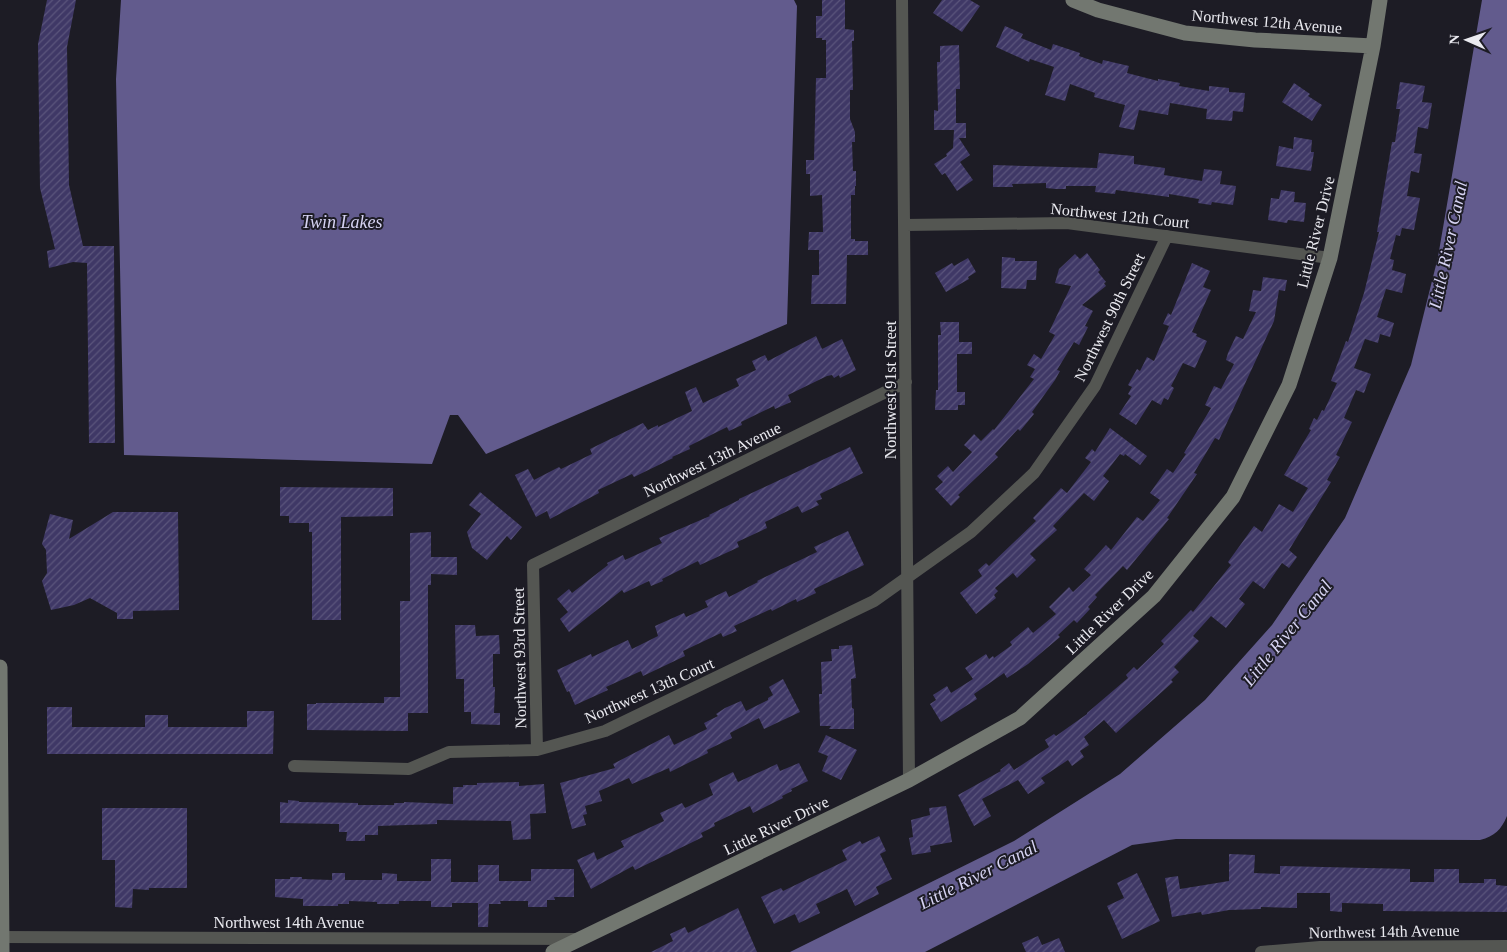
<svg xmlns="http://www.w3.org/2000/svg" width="1507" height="952" viewBox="0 0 1507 952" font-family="'Times New Roman',serif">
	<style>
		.water { fill: #625b8d }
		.building { fill: url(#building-hatch) }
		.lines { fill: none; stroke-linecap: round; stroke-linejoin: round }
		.street { stroke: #545652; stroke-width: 12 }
		.secondary { stroke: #727770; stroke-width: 15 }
		.labels { text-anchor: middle; stroke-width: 4; stroke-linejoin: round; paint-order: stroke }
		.street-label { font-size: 16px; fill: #eaeaf0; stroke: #1d1c25 }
		.water-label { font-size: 18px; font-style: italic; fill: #d6d3f2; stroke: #1d1c25 }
	</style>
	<defs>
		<pattern id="building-hatch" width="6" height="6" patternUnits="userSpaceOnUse" patternTransform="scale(1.25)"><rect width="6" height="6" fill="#3f3866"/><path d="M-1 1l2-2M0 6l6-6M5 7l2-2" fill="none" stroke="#5b557c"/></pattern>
	</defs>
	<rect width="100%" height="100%" fill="#1d1c25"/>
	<path class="water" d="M121,0H794L797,6L787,324L486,454L458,415H450L432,464L124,455L116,79Z
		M1482,0H1507V816C1501,830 1495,836 1480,840L1176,839L1132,845L925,952H790L1014,841L1120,774L1205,700L1272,625L1345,518L1411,365L1438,257Z"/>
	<path class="building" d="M47,0H76L67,47L69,185L83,246H114L115,443H89L87,263L73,262L49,268L47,251L55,249L40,188L38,44Z
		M822,0H845V29L854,30V41H852L853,90H850V119L855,132V142H852L853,171H856V186H855V195H851V239H855V241H868V255H847L846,304H811L812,275H819V250H808L809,232H823L822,195L810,196V174H806V160H814L816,78H826V40H822V38H816V16H822Z
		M942,0H970L980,6L962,32L933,13Z
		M1005,26L1023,34L1021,38L1051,50L1053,44L1080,53L1079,56L1102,64L1103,60L1129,66L1127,73L1158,81V79L1180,83L1179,86L1209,91V86L1229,88V92L1245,93L1243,112L1233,111L1232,121L1206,119L1207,109L1170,103L1168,115L1139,110L1134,130L1119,127L1125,105L1094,97L1095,93L1070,84L1065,101L1045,95L1054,67L1030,59L1029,62L996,47Z
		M959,45L960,89H956V123H966V138H959L970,155L960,162L973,180L957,191L945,173L942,175L934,164L947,156L946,154L953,148L954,130H934V110L938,111L937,62H940V46Z
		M1400,82L1425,86L1422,102L1432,103L1428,129L1418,127L1414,153L1422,154L1419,173L1411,171L1407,196L1420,198L1414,230L1402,228L1400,236L1396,235L1390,259L1394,260L1392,270L1406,274L1402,293L1386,289L1377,317L1394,323L1390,337L1380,334L1378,343L1365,339L1354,368L1371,374L1364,393L1356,390L1344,418L1352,422L1336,455L1340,457L1327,480L1331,482L1289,550L1297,557L1289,568L1282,563L1264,589L1253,581L1239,599L1245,604L1226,628L1211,616L1193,636L1199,641L1174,667L1179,672L1171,680L1173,682L1116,733L1104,720L1084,737L1089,745L1080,751L1084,757L1072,766L1068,760L1041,778L1045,783L1028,794L1018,780L982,799L991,816L974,826L958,795L1001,771L1000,770L1009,763L1014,770L1049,747L1045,740L1054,734L1056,736L1087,714V713L1128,678L1126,675L1134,667L1137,670L1164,644L1161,641L1191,610L1193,612L1231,565L1228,562L1254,526L1262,532L1279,504L1293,512L1308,488L1284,475L1311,430L1309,429L1314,418L1317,420L1322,410L1324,411L1337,383L1331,381L1346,341L1348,342L1364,293L1379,232H1377L1392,142H1395L1400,109H1396Z
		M1294,83L1310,94L1308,96L1322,105L1312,121L1282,102Z
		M1294,137L1312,140L1311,152H1314L1311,171L1276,166L1279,146L1293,149Z
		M1099,153L1134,156V164L1165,168L1164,175L1202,181L1204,169L1222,171L1220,184L1236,186L1233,205L1212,202L1211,205L1198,203L1199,199L1169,194V197L1116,190L1115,194L1095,192L1096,186H1066V189H1056L1046,188V183L1012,184L1013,187H993V165L1097,168Z
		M1281,190L1295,192L1294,202L1306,203L1304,222L1288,220L1287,223L1268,220L1271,198L1279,199Z
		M1087,253L1100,270L1098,272L1106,282L1104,283L1106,286L1082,305L1093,311L1085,326L1088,327L1079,345L1074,342L1057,370L1060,371L1055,380L1032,412L1034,414L1020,431L1018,429L995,454L998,457L958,495L960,497L951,506L935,489L943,482L937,476L948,466L953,472L972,452L964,445L974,434L981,441L993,429L994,430L1034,379L1030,377L1035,369L1027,365L1034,354L1041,359L1055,335L1049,332L1071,286L1055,283L1059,269L1075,254L1080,259Z
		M1002,257L1015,258V261H1037L1036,280H1027L1026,289L1001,288Z
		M968,258L976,272L968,277L969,279L946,292L935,273L952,263L954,266Z
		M1192,263L1210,271L1203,287L1211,290L1192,332L1197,334L1196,336L1207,341L1195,368L1183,363L1171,386L1174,388L1168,400L1164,398L1161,405L1152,400L1136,425L1119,414L1131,396L1128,394L1132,387L1128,385L1137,369L1140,371L1147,357L1154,361L1169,326L1163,324L1168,313L1171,315Z
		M1263,277L1287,280L1285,291L1279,290L1274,321L1219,440L1215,438L1194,473L1197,474L1167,518L1169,519L1127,570L1123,566L1095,595L1097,597L1088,607L1090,609L1077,623L1074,620L1058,635L1060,637L1028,664L1007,678L1004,673L974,694L977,699L941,722L930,704L936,700L933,695L947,686L951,693L973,679L965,668L986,654L989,659L993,656L994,658L1012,645L1010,642L1028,627L1033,633L1056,614L1049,607L1069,587L1073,592L1091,575L1084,569L1106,545L1111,550L1137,517L1143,521L1160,500L1150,493L1167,469L1173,473L1186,454L1184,453L1211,408L1205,405L1214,386L1221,389L1234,364L1226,360L1228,353L1236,336L1243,339L1256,312L1249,311L1253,290L1261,291Z
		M940,322H959V342H972V354H957V392H965V405H958V410H935L936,390H938V335H941Z
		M816,336L822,349L842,339L856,370L840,378L839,375L834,378L832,375L827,376L788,395L791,402L775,409L774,406L741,422L742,425L729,431L727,427L689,446L690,449L672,457L673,458L634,477L632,474L598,490L599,493L550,519L547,511L536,517L515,475L528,469L534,480L559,467L561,469L592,454L590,449L643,423L648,430L658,425V427L692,411L685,392L696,387L703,403L739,386L736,379L756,370L752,361L765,355L768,361Z
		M1110,428L1147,456L1140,465L1125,454L1124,456L1120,454L1103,476L1109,481L1094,501L1084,493L1053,526L1057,530L1030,554L1036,560L1017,578L1013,573L995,588L998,591L994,595L996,598L976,614L960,593L982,576L978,570L986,563L989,566L1036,521L1033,518L1061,488L1067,493L1091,462L1085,458L1092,449L1095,452Z
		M850,447L863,473L820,494L822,499L816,501L819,505L802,513L798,506L765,522L767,528L737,542L739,547L700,565L698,561L662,579L663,581L651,586L649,581L624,593L622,590L569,632L560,619L568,612L557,599L569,589L572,593L608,565L607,563L623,555L625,560L662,543L659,538L710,516L709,515L739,500V499Z
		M280,487L393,488V516L341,517V620H312V532H309V523H289V516H280Z
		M480,492L522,527L511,540L507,536L487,560L472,548L467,532L481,514L469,505Z
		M113,512H178L179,610L133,611V619H117V613L90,598L74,605L51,610L42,581L47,573L46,550L42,544L50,514L73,520L69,539Z
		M848,531L864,565L814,589L816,593L797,602L796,599L772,611L771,609L734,626L737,631L723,637L721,633L683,651L685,656L643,676L641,671L606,687L608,690L575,705L569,691L567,692L557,670L591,654L592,657L628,640L632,649L658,636L655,626L684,613L686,617L708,607L705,601L726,591L729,597L758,582L757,581L817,552L814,547Z
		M431,532V557H457V575L431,574V585H428V713H408V731L307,730V704H316V703H384V697H400V601H410V533Z
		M455,625H475L476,636L499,635L500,654H493V687H495L494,713H500V725L471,724V712H464V679H456Z
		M852,645L856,678L851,679L852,708L854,709V729H829L831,726H820L819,694H822L821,662L832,661L831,649H839V646Z
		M783,679L800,712L764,729L759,718L730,733L732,738L707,750L708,753L670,772L669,768L632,784L629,778L599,791L602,801L585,806L587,814L583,815L586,825L572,829L560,783L615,768L613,764L669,735L674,745L707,729L704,723L718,716L716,714L725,708L741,701L746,711L768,700V698L773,695L769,687Z
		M47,707H72V727H145V715H168V727H247V711H274L273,754H47Z
		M826,735L857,750L841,780L822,771L828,756L818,752Z
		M799,763L808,781L791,789L792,791L782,796L783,798L753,813L750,806L714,823L715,826L701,833L703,837L635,870L633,866L591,889L577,860L594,852L597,860L624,847L621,841L664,821L660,813L682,803L685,808L713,795L709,784L733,772L738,782L777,764L780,771Z
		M519,782V786L544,784L546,813L530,814L531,839L513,840L511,821L437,820V824L378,826V835H365V841H346L347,832H339V824L280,823V802L288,803V800L299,801V802L358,803V805H394V803H404V802L453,804V787H463V785H477V783Z
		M946,806L952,842L930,846L931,852L912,855L909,838L913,837L911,820L930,815L929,808Z
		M102,808H187V888H149V890L133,889L132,908L115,907V860H102Z
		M879,836L886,851L880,854L892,879L876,887L879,894L855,906L847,889L816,904L820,913L799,923L795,914L774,924L761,897L781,888L783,891L847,860L842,850L860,841L862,844Z
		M1229,854L1255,855L1254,873L1280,874V866L1410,869V882H1434V869H1459V883H1484V879H1496V885L1507,886V912L1383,911V904L1342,903V912L1330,911V893H1297V908L1261,907V909L1229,910L1202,915L1201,912L1172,917L1165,878L1178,876L1180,889L1229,881Z
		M431,859H451V882H478V865H499V881H531V869H574V897H554L555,900H547V907H528V901H500L501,904H489L488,927H478V903H452V907H431V901H399V904H377V902L349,901V904H338V906H303V899L275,897V879H290V877H302V879L332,880V873H345V880H382V873L397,874V881H431Z
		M1137,873L1160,921L1122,939L1107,906L1124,898L1117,883Z
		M738,908L757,952H651L673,941L670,934L685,927L688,933Z
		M1038,936L1042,945L1059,938L1065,952H1026L1022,943Z"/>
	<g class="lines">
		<path class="street" d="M902,0L909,780
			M905,225L1067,223L1330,258
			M537,750L533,565L906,382
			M294,766L409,769L449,752L537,750L605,731L874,601L971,532L1034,473L1095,386L1167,236
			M0,937L578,939
			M1261,952L1320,947L1507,946"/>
		<path class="secondary" d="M1073,0L1098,10L1185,33L1255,40L1373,46
			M0,667L2,952
			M553,952L909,780L1020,718L1154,596L1233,497L1289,385L1330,258L1373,46L1380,0"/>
	</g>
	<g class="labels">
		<g class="street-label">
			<text transform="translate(1267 21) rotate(5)" y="6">Northwest 12th Avenue</text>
			<text transform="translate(1120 215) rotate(6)" y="6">Northwest 12th Court</text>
			<text transform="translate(1315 232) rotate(-76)" y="6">Little River Drive</text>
			<text transform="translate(1109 317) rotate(-64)" y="6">Northwest 90th Street</text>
			<text transform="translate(890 390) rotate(-90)" y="6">Northwest 91st Street</text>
			<text transform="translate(712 459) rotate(-26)" y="6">Northwest 13th Avenue</text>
			<text transform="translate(1109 611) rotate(-44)" y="6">Little River Drive</text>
			<text transform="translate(519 658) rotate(-91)" y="6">Northwest 93rd Street</text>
			<text transform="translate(649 690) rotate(-24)" y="6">Northwest 13th Court</text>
			<text transform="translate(776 825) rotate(-26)" y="6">Little River Drive</text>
			<text x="289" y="928">Northwest 14th Avenue</text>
			<text transform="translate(1384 931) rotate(-1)" y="6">Northwest 14th Avenue</text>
		</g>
		<g class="water-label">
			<text x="342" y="228">Twin Lakes</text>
			<text transform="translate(1448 245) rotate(-78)" y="6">Little River Canal</text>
			<text transform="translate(1287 633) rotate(-51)" y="6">Little River Canal</text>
			<text transform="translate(978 875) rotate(-27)" y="6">Little River Canal</text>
		</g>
	</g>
	<g transform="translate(1467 40) rotate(272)" stroke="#1d1c25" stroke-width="4" paint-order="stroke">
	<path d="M0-4L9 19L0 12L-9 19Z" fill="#eaeaf0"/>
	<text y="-8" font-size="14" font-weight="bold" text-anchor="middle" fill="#eaeaf0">N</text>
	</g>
</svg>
